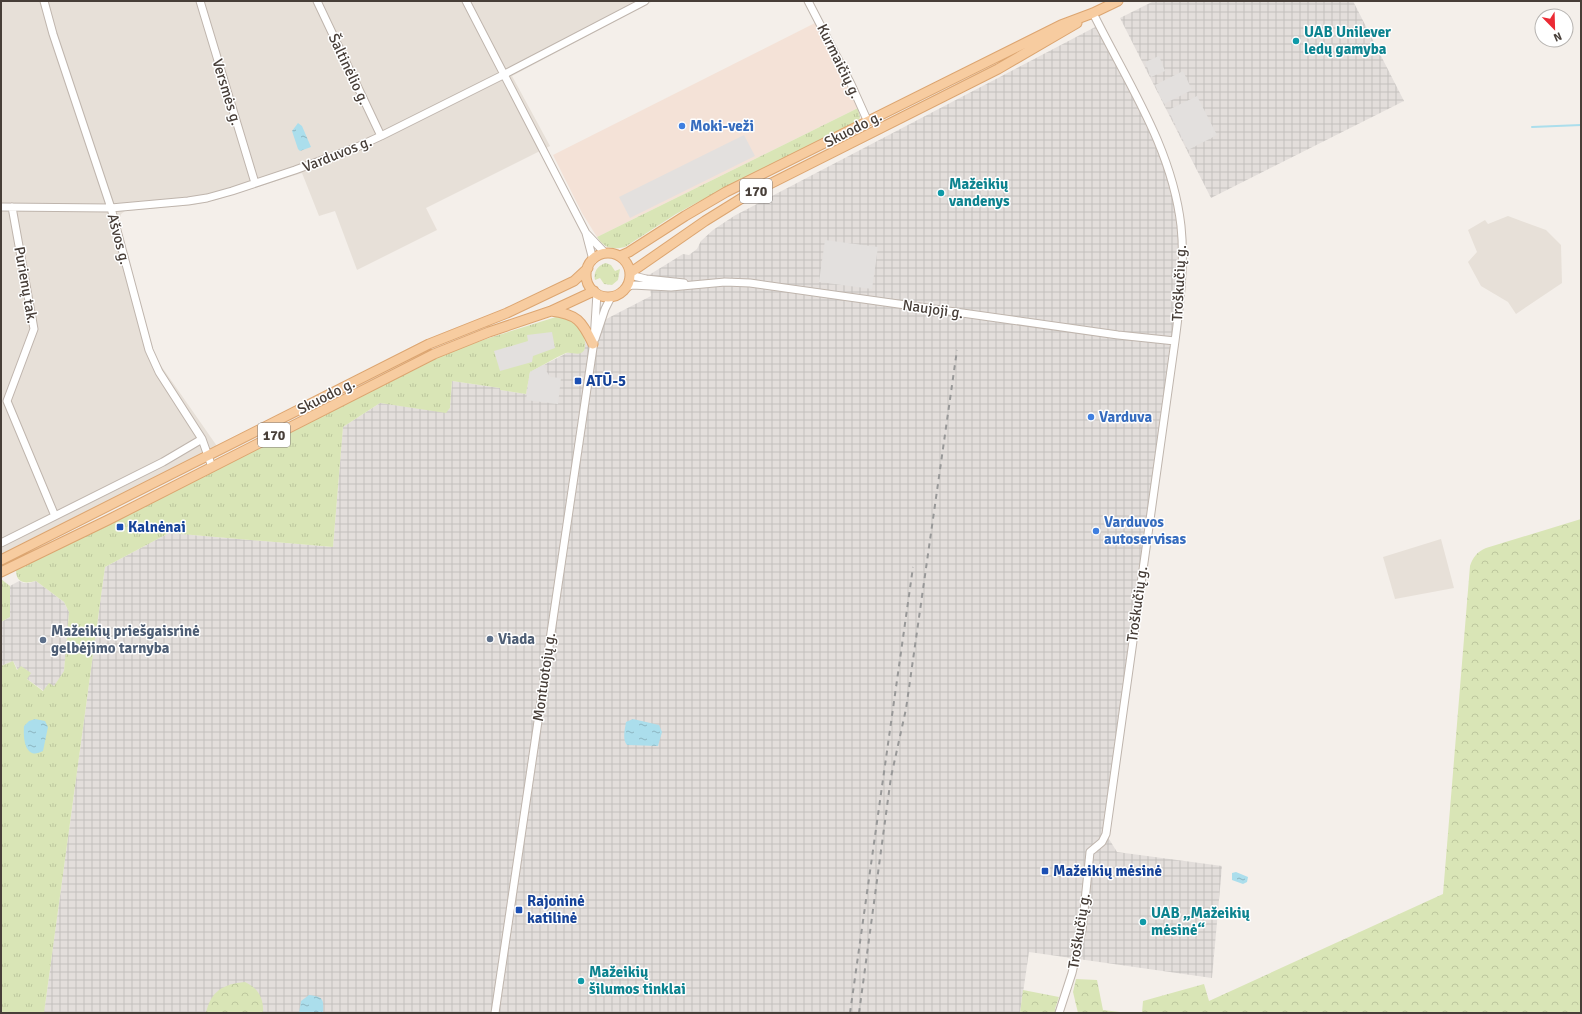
<svg xmlns="http://www.w3.org/2000/svg" width="1582" height="1014" viewBox="0 0 1582 1014" font-family="Signika,sans-serif">
	<style>
		.residential { fill: #e7e0d8 }
		.commercial { fill: #f4e2d7 }
		.industrial { fill: url(#industrial-grid) }
		.grass { fill: url(#grass-tufts) }
		.forest { fill: url(#forest-crowns) }
		.parking { fill: #e3e0de }
		.water { fill: url(#water-ripples) }
		.lines { fill: none; stroke-linecap: round; stroke-linejoin: round }
		.stream { stroke: #abdeec; stroke-width: 2 }
		.minor-casing { stroke: #bfb5ad; stroke-width: 9 }
		.major-casing { stroke: #dca570; stroke-width: 11 }
		.minor { stroke: #fff; stroke-width: 7 }
		.major { stroke: #f7cca0; stroke-width: 9 }
		.rail { stroke: #989898; stroke-width: 2; stroke-dasharray: 5 5; stroke-linecap: butt }
		.culture-dot { fill: #0f9aa8; stroke: #fff; stroke-width: 1.5 }
		.shop-dot { fill: #3f7fe0; stroke: #fff; stroke-width: 1.5 }
		.transit-dot { fill: #1a4fb4; stroke: #fff; stroke-width: 1.5 }
		.service-dot { fill: #5c6f8a; stroke: #fff; stroke-width: 1.5 }
		.labels { text-anchor: middle; stroke-width: 3; stroke-linejoin: round; paint-order: stroke }
		.shield { fill: #fff; stroke: #7e7874; stroke-width: 1 }
		.shield-label { font-size: 14px; font-weight: bold; fill: #473e38 }
		.culture-label { font-size: 15px; font-weight: bold; fill: #0d838f; stroke: #fff; text-anchor: start }
		.street-label { font-size: 15px; fill: #473e38; stroke: #fff }
		.shop-label { font-size: 15px; font-weight: bold; fill: #366cbe; stroke: #fff; text-anchor: start }
		.transit-label { font-size: 15px; font-weight: bold; fill: #164399; stroke: #fff; text-anchor: start }
		.service-label { font-size: 15px; font-weight: bold; fill: #4e5e75; stroke: #fff; text-anchor: start }
	</style>
	<defs>
		<pattern id="industrial-grid" width="8" height="8" patternUnits="userSpaceOnUse"><rect width="8" height="8" fill="#e3dedb"/><path d="M0 4h8M4 0v8" fill="none" stroke="#c4c0bd"/></pattern>
		<pattern id="grass-tufts" width="24" height="20" patternUnits="userSpaceOnUse"><rect width="24" height="20" fill="#d9e5b6"/><path d="M3 7l-1-3M5 7V3M7 7l1-3M15 17l-1-3M17 17v-4M19 17l1-3" fill="none" stroke="#bcc69d"/></pattern>
		<pattern id="forest-crowns" width="20" height="18" patternUnits="userSpaceOnUse"><rect width="20" height="18" fill="#d9e5b6"/><path d="M2 6a3 3 0 1 1 6 0M12 15a3 3 0 1 1 6 0" fill="none" stroke="#bcc69d"/></pattern>
		<pattern id="water-ripples" width="26" height="14" patternUnits="userSpaceOnUse"><rect width="26" height="14" fill="#abdeec"/><path d="M2 4q2-2 4 0t4 0M15 11q2-2 4 0t4 0" fill="none" stroke="#8db5c0"/></pattern>
	</defs>
	<rect width="100%" height="100%" fill="#f4efea"/>
	<path class="residential" d="M1,1H653L512,76L550,146L426,208L437,230L357,270L335,211L319,216L302,173L216,200L193,205L125,211L121,214L119,221L151,347L157,360L219,449L1,557Z
		M1508,216L1546,230L1561,245L1562,283L1516,314L1508,302L1481,286L1468,262L1477,252L1468,230L1485,220L1488,224Z
		M1441,539L1454,588L1395,599L1383,557Z"/>
	<path class="commercial" d="M815,23L858,108L597,237L582,213L553,155Z"/>
	<path class="industrial" d="M1154,1H1353L1404,101L1211,198L1120,18Z
		M1099,25L1148,117L1177,203L1182,275L1106,834L1117,852L1222,866L1212,978L1029,952L1020,1013H44L105,567L169,533L333,547L343,427L380,403L446,412L450,408L452,381L500,388V390L526,394L530,372L567,353H578L584,350L585,339L583,331L651,296L649,275L683,254L689,255L697,249L701,241L713,230L734,216Z
		M19,581L24,583H29L36,581L64,602L69,612L64,672L54,686L44,691L27,679L18,670L13,661L1,666V622L10,617V586Z"/>
	<path class="grass" d="M858,108L860,118L854,124L698,202L676,214L625,247C612,250 604,248 597,237Z
		M606,263L611,265L615,271L620,269L618,280L612,285L604,284L600,278L595,280C593,272 598,265 606,263Z
		M559,316C574,320 586,327 585,345C585,348 585,351 581,353C577,355 571,352 566,353C554,358 542,366 530,372L526,394L500,390V388L452,381L450,408L446,413L380,403L343,427L333,547L169,533L105,567L44,1013H1V666L13,661L17,670L21,666L31,673L27,679L43,691L49,683L54,686L64,671L69,612L64,602L36,581C25,584 16,583 16,570L444,354L489,338Z
		M1,579L10,586V617L1,622Z"/>
	<path class="forest" d="M1581,519V1013H1142L1143,1001L1204,984L1209,1001L1443,894L1470,566C1473,557 1477,552 1486,548Z
		M1076,979L1097,980L1103,1010L1128,1013H1078L1073,992Z
		M245,982C258,988 264,998 263,1013H206C211,991 223,984 245,982Z
		M1023,990L1059,997L1055,1009L1065,1013H1020Z"/>
	<path class="parking" d="M1159,56L1165,71L1151,77L1145,62Z
		M1183,71L1192,90L1164,104L1155,85Z
		M1197,96L1217,135L1188,150L1168,110Z
		M744,135L755,156L630,218L619,197Z
		M825,240L878,247L872,289L819,282Z
		M552,332L555,348L533,356L532,362L500,371L494,351L528,341L527,335Z
		M543,365L550,377L561,378L558,404L526,400L530,372Z"/>
	<path class="water" d="M298,123L302,126L311,147L300,151L298,149L292,131Z
		M35,719L45,721L48,727L43,751C25,761 23,738 24,726L29,721Z
		M633,719L659,725L662,732L658,746L627,745C622,739 625,729 626,722Z
		M1236,872L1248,877L1247,882L1243,884L1232,880V873Z
		M309,995C323,997 324,998 323,1013H299L301,1001Z"/>
	<g class="lines">
		<path class="stream" d="M1532,127L1581,125"/>
		<defs>
			<path id="minor" d="M44,1L53,34L111,208L149,350L159,372L202,439L212,467
				M200,1L255,183
				M317,1L381,136
				M466,1L586,233L605,253
				M808,1L851,84L868,122
				M1,207L111,208L188,201L207,198L232,191L295,170L355,148L381,136L503,75L645,1
				M12,207L34,329L7,401L55,516
				M586,233L593,260
				M630,275L646,279L684,283
				M627,287L632,285L671,287L725,282L750,283L1118,335L1175,341
				M595,339L605,309L611,297
				M1,543L163,462L202,439
				M495,1013L594,341L597,293
				M1059,1013L1072,973L1082,930L1090,852L1102,842L1106,834L1175,341C1180,303 1185,264 1181,226C1172,147 1127,82 1093,13"/>
			<path id="major" d="M586 275a22 22 0 1 1 44 0a22 22 0 1 1-44 0Z
				M620,256L629,252L685,216L726,192L1061,25L1093,13L1118,1
				M630,273L705,221L742,198L998,69L1077,23
				M551,311C577,314 582,321 593,344
				M1,560L429,344L507,313L574,281L588,268
				M1,572L108,520L434,354L489,332L551,311L594,291"/>
		</defs>
		<use href="#minor" class="minor-casing"/>
		<use href="#major" class="major-casing"/>
		<use href="#minor" class="minor"/>
		<use href="#major" class="major"/>
		<path class="rail" d="M850,1013L913,567
			M859,1013L891,777L906,709L957,350"/>
	</g>
	<g class="culture-dot">
		<circle cx="1296" cy="41" r="4"/>
		<circle cx="941" cy="193" r="4"/>
		<circle cx="1143" cy="922" r="4"/>
		<circle cx="581" cy="981" r="4"/>
	</g>
	<g class="shop-dot">
		<circle cx="682" cy="126" r="4"/>
		<circle cx="1091" cy="417" r="4"/>
		<circle cx="1096" cy="531" r="4"/>
	</g>
	<g class="transit-dot">
		<rect x="574" y="377" width="8" height="8" rx="2"/>
		<rect x="116" y="523" width="8" height="8" rx="2"/>
		<rect x="1041" y="867" width="8" height="8" rx="2"/>
		<rect x="515" y="906" width="8" height="8" rx="2"/>
	</g>
	<g class="service-dot">
		<circle cx="490" cy="639" r="4"/>
		<circle cx="43" cy="640" r="4"/>
	</g>
	<g class="labels">
		<g class="shield">
			<rect x="740" y="179" width="32" height="24" rx="3"/>
			<rect x="258" y="423" width="32" height="24" rx="3"/>
		</g>
		<g class="shield-label">
			<text x="756" y="196">170</text>
			<text x="274" y="440">170</text>
		</g>
		<g class="culture-label">
			<text x="1304" y="37">UAB Unilever<tspan x="1304" dy="17">ledų gamyba</tspan></text>
			<text x="949" y="189">Mažeikių<tspan x="949" dy="17">vandenys</tspan></text>
			<text x="1151" y="918">UAB „Mažeikių<tspan x="1151" dy="17">mėsinė“</tspan></text>
			<text x="589" y="977">Mažeikių<tspan x="589" dy="17">šilumos tinklai</tspan></text>
		</g>
		<g class="street-label">
			<text transform="translate(839 61) rotate(64)" y="5">Kurmaičių g.</text>
			<text transform="translate(349 69) rotate(65)" y="5">Šaltinėlio g.</text>
			<text transform="translate(227 92) rotate(73)" y="5">Versmės g.</text>
			<text transform="translate(853 129) rotate(-27)" y="5">Skuodo g.</text>
			<text transform="translate(337 154) rotate(-22)" y="5">Varduvos g.</text>
			<text transform="translate(119 239) rotate(75)" y="5">Ašvos g.</text>
			<text transform="translate(1179 283) rotate(-87)" y="5">Troškučių g.</text>
			<text transform="translate(26 285) rotate(80)" y="5">Purienų tak.</text>
			<text transform="translate(933 309) rotate(8)" y="5">Naujoji g.</text>
			<text transform="translate(326 396) rotate(-27)" y="5">Skuodo g.</text>
			<text transform="translate(1137 604) rotate(-82)" y="5">Troškučių g.</text>
			<text transform="translate(544 677) rotate(-82)" y="5">Montuotojų g.</text>
			<text transform="translate(1079 931) rotate(-81)" y="5">Troškučių g.</text>
		</g>
		<g class="shop-label">
			<text x="690" y="131">Moki-veži</text>
			<text x="1099" y="422">Varduva</text>
			<text x="1104" y="527">Varduvos<tspan x="1104" dy="17">autoservisas</tspan></text>
		</g>
		<g class="transit-label">
			<text x="586" y="386">ATŪ-5</text>
			<text x="128" y="532">Kalnėnai</text>
			<text x="1053" y="876">Mažeikių mėsinė</text>
			<text x="527" y="906">Rajoninė<tspan x="527" dy="17">katilinė</tspan></text>
		</g>
		<g class="service-label">
			<text x="51" y="636">Mažeikių priešgaisrinė<tspan x="51" dy="17">gelbėjimo tarnyba</tspan></text>
			<text x="498" y="644">Viada</text>
		</g>
	</g>
	<rect width="1582" height="1014" fill="none" stroke="#473e38" stroke-width="4"/>
	<g transform="translate(1554 28) rotate(157)"><circle r="19" fill="#ffffff" stroke="#b5b2af"/>
	<path d="M0-3L7 15L0 10L-7 15Z" fill="#eb2a34"/>
	<text y="-6" font-size="11" font-weight="bold" text-anchor="middle" fill="#473e38">N</text>
	</g>
</svg>
